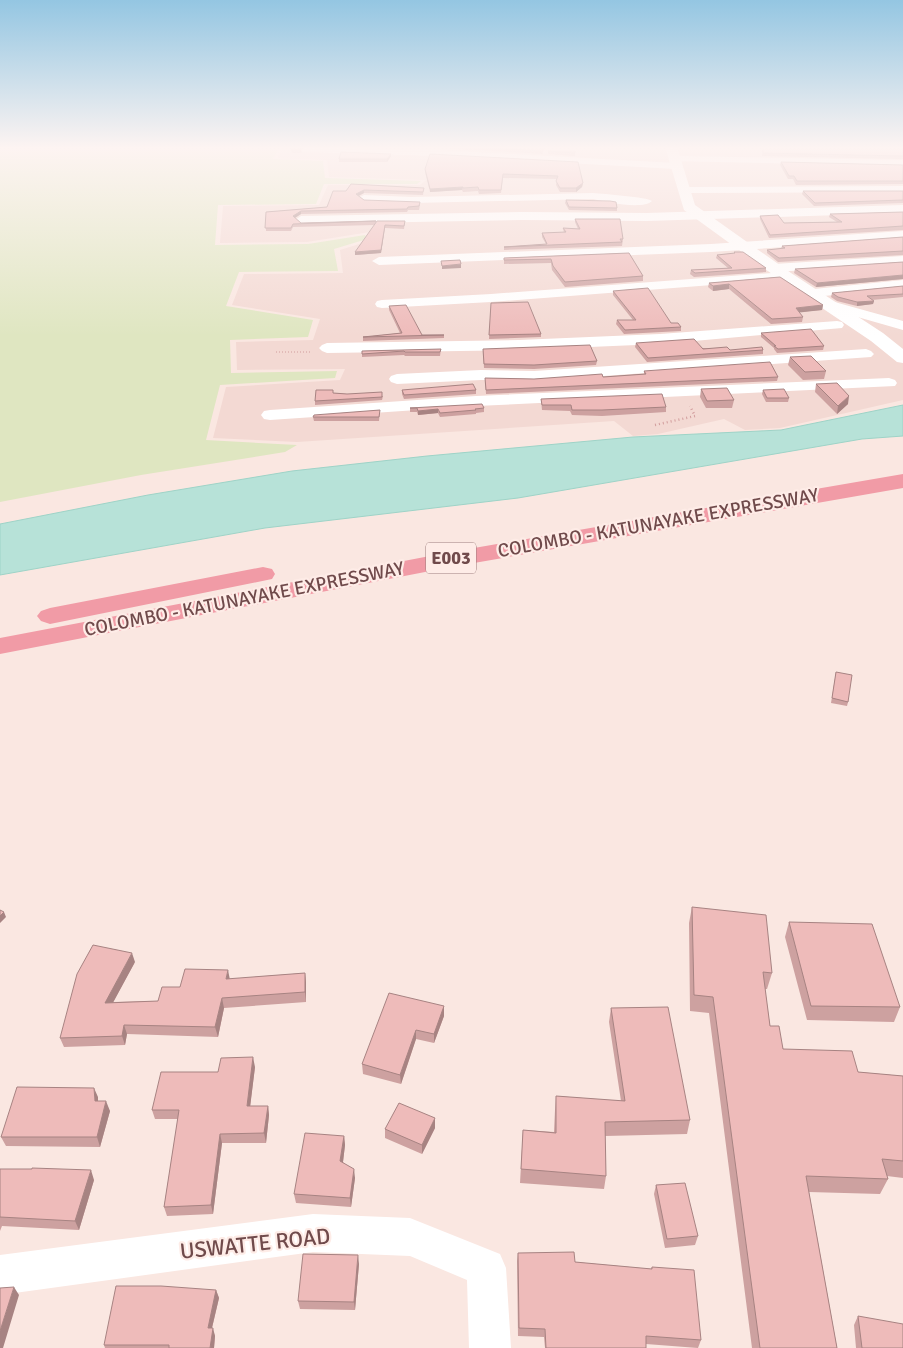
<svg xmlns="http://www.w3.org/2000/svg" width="903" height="1348" viewBox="0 0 903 1348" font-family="Signika,sans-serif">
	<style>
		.residential { fill: #f3d9d3 }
		.green { fill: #dfe6c1 }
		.water { fill: #b7e2d8; stroke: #9ed3c7 }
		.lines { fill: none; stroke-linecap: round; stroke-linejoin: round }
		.path-far1 { stroke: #d29e9e; stroke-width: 2; stroke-dasharray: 0.5 2.5; stroke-linecap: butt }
		.path { stroke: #d29e9e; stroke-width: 2.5; stroke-dasharray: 1 3; stroke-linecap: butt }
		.minor { fill: #fff; fill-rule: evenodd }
		.tertiary { fill: #fff; fill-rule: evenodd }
		.motorway { fill: #f19ba6; fill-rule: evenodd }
		.wall { fill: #cda1a0 }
		.shaded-wall { fill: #a78382 }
		.building { fill: #eebbba; stroke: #a78382 }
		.labels { text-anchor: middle; stroke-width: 4.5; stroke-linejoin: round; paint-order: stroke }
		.shield { fill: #feece7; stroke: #9b7b7a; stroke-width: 1 }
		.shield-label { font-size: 18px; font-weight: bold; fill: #704a4b }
		.street-label { font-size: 19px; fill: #704a4b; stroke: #feece7 }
		.near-street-label { font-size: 22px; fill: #704a4b; stroke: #feece7 }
	</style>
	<rect width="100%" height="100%" fill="#fae7e1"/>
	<path class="residential" d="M284,147H903V400L780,428L745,430L724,419L658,434L633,436L614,421L297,442L213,438L226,387L340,380L345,369L237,370L236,342L313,340L320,319L232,305L244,274L343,273L340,250L372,240L370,232L307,242L220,243L223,206L319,205L328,185H420L426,180L329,177L327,160L277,158Z"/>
	<path class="green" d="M0,147H280L273,159L323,161L325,178L421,181L417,184H324L316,204L218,205L215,245L308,244L365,235L367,239L334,249L338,271L239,272L226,306L313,320L308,337L230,340L231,373L337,371L335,378L220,385L206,440L297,445L285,452L141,475L0,502Z"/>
	<path class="water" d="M903,405V436L862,439L518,498L265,528L0,575V524L148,495L292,471L427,456L633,437L781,430Z"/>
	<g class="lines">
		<path class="path-far1" d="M276,352H311"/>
		<path class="path" d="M655,425L695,416L690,406"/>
		<path class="minor" d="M307,147L438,150L676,163L681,166L676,169L438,156L303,152L302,150Z
			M675,156L903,160V166L671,161L670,159L671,157Z
			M903,186V192L684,193L678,190L684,187Z
			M593,193C604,194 647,197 652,201C643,210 605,202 593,199L412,203L364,201L358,198L364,195L412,197Z
			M903,205V213L647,221L522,220L301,224L295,220L301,216L522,212L647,213Z
			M903,231V239L711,252L379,265L372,261L379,257L711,244Z
			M903,256V264L774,272L767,268L774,264Z
			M785,272L792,276L790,279L491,302L382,308L377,307L375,304L377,301L382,300L491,294Z
			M903,280V288L814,297L807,293L814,289Z
			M831,301L903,321V330L826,308L824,305L826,302Z
			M837,321L842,322L844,325L842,328L660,344L519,350L327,353L322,351L319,348L322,345L327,343L519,340L660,334Z
			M866,349L871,351L874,354L871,357L534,381L481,380L397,384L391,382L389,379L391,376L397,374L481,370L534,371Z
			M889,378L895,380L897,383L895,386L476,406L270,420L264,419L261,415L264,411L270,410L476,396Z
			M313,1214L410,1218L500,1254L506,1268L511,1348H469L467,1280L410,1256L313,1252L0,1295V1255Z"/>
		<path class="tertiary" d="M665,147H677L695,205L791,273L883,333L903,349V363L897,362L871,341L779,279L684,210Z"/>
		<path class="motorway" d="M903,474V488L451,567L0,654V638L451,552Z
			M263,567L272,569L275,574L272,579L50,624L41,621L37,616L41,611L50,608Z"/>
	</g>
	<path class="wall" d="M293,147H304L301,149L302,153H292L291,150Z
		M386,147H550L543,149V154L438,148Z
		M757,147H903V159L762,156L763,148Z
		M548,151L575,153V156L548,154Z
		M391,156L387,162H339V159Z
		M578,162L583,183L582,187L576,192H560L556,185L557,179L503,178L501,193L479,194L478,191L463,192L462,190L430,192L425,172V169Z
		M781,162L903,165V184L796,185L793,179H788L780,165Z
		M351,184L424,188L423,195L364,193L359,196L364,200L420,205L419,210H408L407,212L301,214L295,218L301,223L376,221V223L405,221L404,229L385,228L381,253L355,255L375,225L293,227L291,231H266V212L327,207L346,191Z
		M803,191H903V203L814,206L802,194Z
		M566,200L617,208V211L569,210L565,203Z
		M903,212V230L769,238L760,219V216L784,223L837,222L829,217L830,214Z
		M575,219L623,239L622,246L504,250V247L546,244L542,237V233H564L563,228L578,229L575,222Z
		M903,237V255L778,262L767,253V250L781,249L782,246Z
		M734,252L766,268V272L694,277L690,274L691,270L728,268L716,258L717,255L734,254Z
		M629,253L643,276V281L565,287L552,270L551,263L504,264V258Z
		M903,262V279L816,287L794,273L795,269Z
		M780,277L823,305L822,310L799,312L803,317L802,322L771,324L729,289L713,291L708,287L709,283Z
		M903,286V297L872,300L874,301L873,304L857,306L837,301L831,297L832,293Z
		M613,291L671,323L681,327V331L624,334L616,324L617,320H633L613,295Z
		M491,303L541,334V337L489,339Z
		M389,306L422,335H444V338L363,341V337L400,333L389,310Z
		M761,333L824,346L823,350L777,353L774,349V348L761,337Z
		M636,343L730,350H763V354L647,362L635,347Z
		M441,349L440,356H405L404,355L362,357V351Z
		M483,349L597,361L596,365L534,369L484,368Z
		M790,357L826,371L824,379L803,380L788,365Z
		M644,371L778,377L777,381L486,394L485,378L534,379L603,377L644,374Z
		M816,384L848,404L837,414L815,392Z
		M701,389L734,400L732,408H706L700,397Z
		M402,390H476V394L404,399L402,394Z
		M763,390L789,398L788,402H766L762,394Z
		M334,393L347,394L383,396L382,400L315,405V401Z
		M541,399L666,407V412L602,416L572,415L570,411L542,410Z
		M410,408H484V412L476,413V414L440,417L438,413L418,415L417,412H410Z
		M380,410L379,421H314L313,417Z
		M836,672L848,702L847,706L831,703Z
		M692,907L772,973L767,989H765L770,1026L783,1049L858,1072L903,1076V1178L887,1176L888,1179L880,1194L809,1192L837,1348H752L709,1013L690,1011L689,923Z
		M789,922L900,1007L894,1022L807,1020L785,937Z
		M135,962L113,1002L158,1001L180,987L230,979L305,973L306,983V1002L224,1008L218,1037L127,1034L125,1045L64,1047L60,1038Z
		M444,1006V1016L434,1043L416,1039L401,1084L363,1074L362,1064Z
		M611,1008L690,1120L687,1134L605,1136L606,1176L604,1189L520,1183L523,1130L554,1132L555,1110L556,1096L621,1101L609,1022Z
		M255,1067L250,1106H268L269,1115L266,1143H222L213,1214L167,1216L164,1207L178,1119H155L152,1110L218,1072Z
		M98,1097V1101L110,1111L100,1147L6,1146L1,1137Z
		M435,1128L422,1154L385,1138V1129Z
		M344,1136L345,1145L343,1162L355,1178L351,1207L296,1203L294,1194Z
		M0,1169L94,1180L79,1230L2,1226L0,1231Z
		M656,1185L698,1236L695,1245L665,1248L654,1194Z
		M518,1253L575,1262L651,1269L652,1267L701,1340L698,1348L646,1344V1348H545L544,1337L518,1336L517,1261Z
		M359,1264L355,1310L300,1309L298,1301Z
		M216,1290L219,1298L212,1328L215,1336L214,1348H105L104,1345Z
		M858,1316L903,1348H856L854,1325Z"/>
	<path class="shaded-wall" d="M391,154V156L387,162V159Z
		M583,183L582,187L576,192V188Z
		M463,187L462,190L430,192V189Z
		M364,190V193L356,197V194Z
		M301,211V214L293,219V216Z
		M385,225L381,253L355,255V252Z
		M461,264V268L442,269V266Z
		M903,275V279L816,287L817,283Z
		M729,284V289L713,291V286Z
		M874,301L873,304L857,306V302Z
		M823,305L822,310L795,313L796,308Z
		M849,396L848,404L837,414L838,406Z
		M438,409V413L418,415V411Z
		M4,912L6,917L0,923V916Z
		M132,953L135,962L108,1012L105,1003Z
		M228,970L230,980L226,979Z
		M305,973L306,983V1002L305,992Z
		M222,998L224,1008L218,1037L215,1027Z
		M444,1006V1016L434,1043V1034Z
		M124,1025L127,1034L125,1045L122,1036Z
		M416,1030V1039L401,1084L400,1075Z
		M253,1057L255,1067L249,1116L247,1106Z
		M94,1088L98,1097V1111L95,1101Z
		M106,1101L110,1111L100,1147L97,1137Z
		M268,1106L269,1115L266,1143L264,1133Z
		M435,1118V1128L422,1154V1145Z
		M220,1134L222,1143L213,1214L211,1205Z
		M344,1136L345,1145L342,1170L340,1161Z
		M354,1169L355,1178L351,1207L350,1198Z
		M91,1170L94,1180L79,1230L75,1221Z
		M358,1255L359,1264L355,1310L354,1302Z
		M14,1287L19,1295L3,1348H0V1331Z
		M216,1290L219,1298L210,1336L208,1328Z
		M213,1328L215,1336L214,1348H210Z"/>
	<path class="building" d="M293,147H300L301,150H291Z
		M470,147H543V151Z
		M763,147H903V156L763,153Z
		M548,151H575V153Z
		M341,152L391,154L387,159H339Z
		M430,154L578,162L583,183L576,188H560L556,181L558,176L503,174L501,190H479L478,187L463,188V187L430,189L425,169Z
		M781,162L903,165V181H797L794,176H789Z
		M351,184L424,188L423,192L364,190L356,194L364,200L420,202L419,206L408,207L407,209L301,211L293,216L301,223L376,221L293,224L291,228H265L266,212L327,207L333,191H346Z
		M803,191H903V200L815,203Z
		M566,200L610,201L616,202L617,208L569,207Z
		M903,212V226L770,235L760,216L778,215L784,223L842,222L830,214Z
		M575,219H620L623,239H620L622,242L504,247L547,244L542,233L566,232L563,228L580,229Z
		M377,221H405L404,226L385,225L381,250L355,252Z
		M903,237V251L779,258L767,250L785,248L782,246Z
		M734,252H743L766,268L695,273L691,270L732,268L717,255L735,253Z
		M629,253L643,276L565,282L553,266L551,259L504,260V258Z
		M460,260L461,264L442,266L441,261Z
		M903,262V275L817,283L795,269Z
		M780,277L823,305L796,308L803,317L772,319L729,284L713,286L709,283Z
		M903,286V294L867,296L874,301L857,302L838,297L832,293Z
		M648,288L671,323H678L681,327L625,330L617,320H636L613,291Z
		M528,302L541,334L489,335L491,303Z
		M406,305L422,335H444L363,337L402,333L389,306Z
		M811,329L824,346L778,349L774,346H776L761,333Z
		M694,339L703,349L727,347L730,350L762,347L763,350L648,358L636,343Z
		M590,345L597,361L534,365L484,364L483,349Z
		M441,349L440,352H405L404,351L362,354V351Z
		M811,356L826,371L805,372L790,357Z
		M770,362L778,377L486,390L485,378L534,379L602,374L603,377L646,374L644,371Z
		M837,383L849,396L838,406L816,384Z
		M473,384L476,390L404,395L402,390Z
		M727,388L734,400L707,401L701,389Z
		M784,389L789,398H767L763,390Z
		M316,390H333V393L347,394L382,392V397L315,401Z
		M662,394L666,407L602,410H572L571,405H542L541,399Z
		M482,404L484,408L475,409L476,410L440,413L438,409L418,411L417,408H410Z
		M380,410L379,417H313L314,415Z
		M836,672L852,675L848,702L832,698Z
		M692,907L766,915L772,973L763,972L770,1026H779L783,1049L852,1051L858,1072L903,1076V1161L882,1159L888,1179L806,1176L837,1348H760L713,997L694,995Z
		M0,910L4,912L0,916Z
		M789,922L872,924L900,1007L811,1006Z
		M93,945L132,953L105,1003L158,1001L162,987H180L185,969L228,970L226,979L305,973V992L222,998L215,1027L124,1025L122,1036L60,1038L77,974Z
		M389,993L444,1006L434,1034L416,1030L400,1075L362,1064Z
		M668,1007L690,1120L605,1122L606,1176L521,1169L523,1130L556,1133V1096L625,1101L611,1008Z
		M253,1057L247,1106H268L264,1133L220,1134L211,1205L164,1207L179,1110H152L161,1072H218L221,1058Z
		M17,1087L94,1088L95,1101H106L97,1137H1Z
		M399,1103L435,1118L422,1145L385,1129Z
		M305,1133L344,1136L340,1161L354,1169L350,1198L294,1194Z
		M32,1168L91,1170L75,1221L0,1217V1169H32Z
		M685,1183L698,1236L667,1239L656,1185Z
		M574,1252L575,1262L652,1269V1267L694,1270L701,1340L646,1336V1348H546L545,1329L519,1328L518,1253Z
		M303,1254L358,1255L354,1302L298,1301Z
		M116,1286H161L216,1290L208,1328H213L210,1348H169V1345H104Z
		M14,1287L0,1331V1288Z
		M858,1316L903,1324V1348H862Z"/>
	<linearGradient id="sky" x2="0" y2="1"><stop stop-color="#94c6e2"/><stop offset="0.44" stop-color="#fdf4f2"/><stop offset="1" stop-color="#fdf4f2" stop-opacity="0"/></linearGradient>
	<rect width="903" height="336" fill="url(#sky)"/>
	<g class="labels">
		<rect class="shield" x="426" y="542.5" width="50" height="31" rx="4"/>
		<g class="shield-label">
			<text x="451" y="564">E003</text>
		</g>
		<g class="street-label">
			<text transform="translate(658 522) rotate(-10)" y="7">COLOMBO - KATUNAYAKE EXPRESSWAY</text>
			<text transform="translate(244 598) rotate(-11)" y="7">COLOMBO - KATUNAYAKE EXPRESSWAY</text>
		</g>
		<g class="near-street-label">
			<text transform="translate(255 1243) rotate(-6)" y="8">USWATTE ROAD</text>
		</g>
	</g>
</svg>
